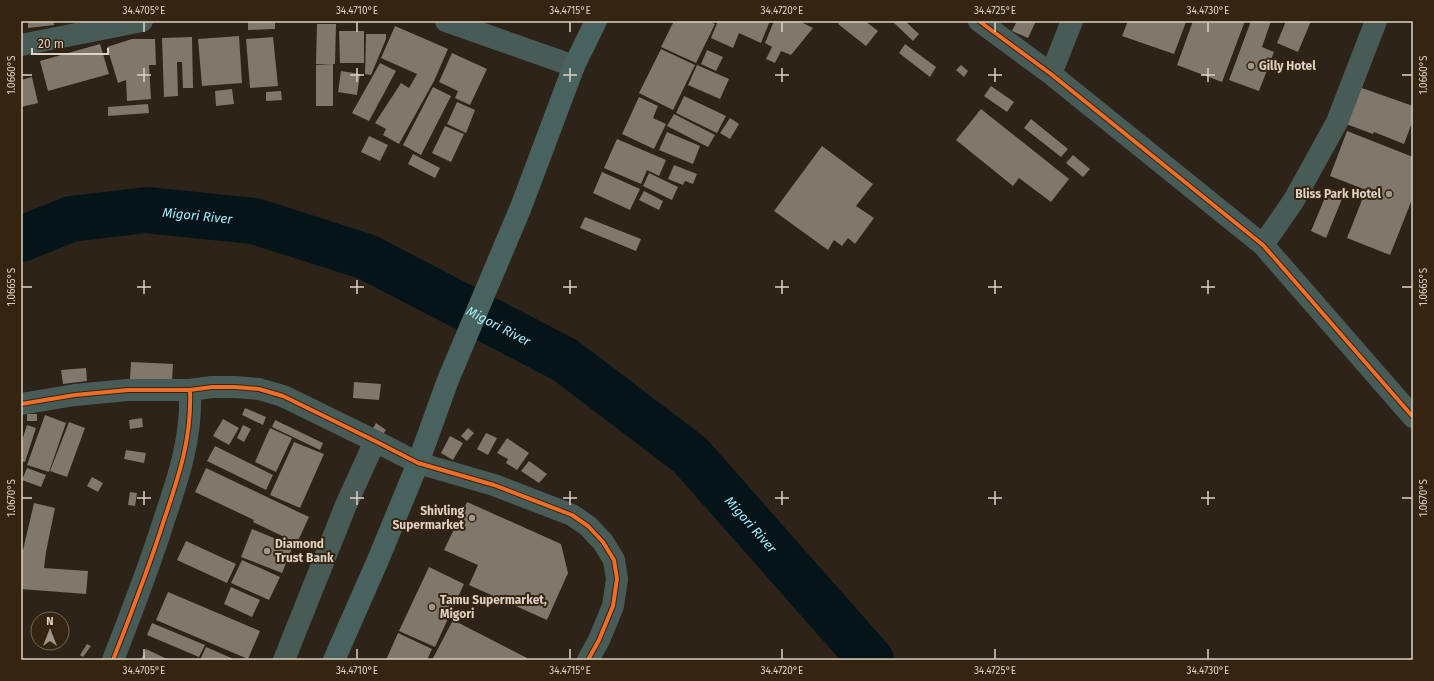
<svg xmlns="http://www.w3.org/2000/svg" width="1434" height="681" viewBox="0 0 1434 681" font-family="'Fira Sans',sans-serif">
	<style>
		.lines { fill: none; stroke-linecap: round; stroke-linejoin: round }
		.river { stroke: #041419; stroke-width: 46 }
		.building { fill: #80776d }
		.minor { stroke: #495b57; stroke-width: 22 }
		.trunk { stroke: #48625d; stroke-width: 22 }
		.cycleway-casing { stroke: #352410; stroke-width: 6 }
		.cycleway { stroke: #ee6e29; stroke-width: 4 }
		.ticks { fill: none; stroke: #ddd2c5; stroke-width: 1.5 }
		.poi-dot { fill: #9f9588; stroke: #352410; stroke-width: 1.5 }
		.labels { text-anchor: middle; stroke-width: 4; stroke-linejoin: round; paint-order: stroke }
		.poi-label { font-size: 12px; font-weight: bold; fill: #ddd2c5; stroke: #352410; text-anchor: start }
		.water-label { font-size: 13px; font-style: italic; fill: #a6e9fa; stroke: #352410 }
		.neatline { fill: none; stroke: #ddd2c5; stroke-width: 1.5 }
		.ticks-label { font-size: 10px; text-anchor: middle; fill: #ddd2c5 }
	</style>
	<rect width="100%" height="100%" fill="#2d2318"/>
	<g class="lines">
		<path class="river" id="s1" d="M21,239L71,219L146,210L254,221L367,257L565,360L690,455L871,660"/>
	</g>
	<path class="building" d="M28,21H53L54,25L28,28Z
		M248,21H275V29L248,30Z
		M674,21H708L715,24L696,63L661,47Z
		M718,21H770L761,43L739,33L733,48L711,38Z
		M774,21H799L813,28L791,55L781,51L775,63L766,59L772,47L765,43Z
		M840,21H865L878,31L866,46L838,24Z
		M894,21H905L919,34L913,41L893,22Z
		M1017,21H1036L1028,38L1012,31Z
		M1128,21H1184L1186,22L1174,54L1122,36Z
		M1193,21H1245L1222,82L1177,65Z
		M1251,21H1271L1262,47L1274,52L1259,91L1229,80Z
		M1286,21H1311L1298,52L1277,43Z
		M317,24H336L335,64H333V106H316V65H331L316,64Z
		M395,26L448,49L434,81L399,144L383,135L386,129L375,123L401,83L409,88L417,74L381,58Z
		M339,31H364V63H340Z
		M366,34H386V39L371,75L365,74Z
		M239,36L242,83L202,86L198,39Z
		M192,37L193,88H183L182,62H177L178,96L164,97L162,38Z
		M273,37L278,86L250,88L246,39Z
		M132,39H155L156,65H149L151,99L127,101L126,80L118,83L107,47Z
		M100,44L109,74L48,91L40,61Z
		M905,44L936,67L930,77L899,53Z
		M661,49L695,65L673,110L639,93Z
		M707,50L723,57L716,71L701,64Z
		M452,53L487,69L470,105L455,98L458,91L439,82Z
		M380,63L396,71L369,121L352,113Z
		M697,65L729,79L720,99L688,85Z
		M961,65L968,71L964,77L956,70Z
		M341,71L360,74L357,95L338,92Z
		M32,77L38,103L21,107V80Z
		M991,86L1014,102L1007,112L984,96Z
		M433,87L451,96L421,155L403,145Z
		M1359,87L1413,106V120L1404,144L1374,132L1373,134L1346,124Z
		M232,89L234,104L216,106L215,91Z
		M281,91L282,100L266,101V92Z
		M684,96L726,116L717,133L676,113Z
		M639,97L658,106L653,118L666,124L654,149L622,134Z
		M457,102L475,110L466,133L447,124Z
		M148,104L149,113L108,116V107Z
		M981,109L1069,179L1051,202L1019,178L1013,186L956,140Z
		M674,114L715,135L708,147L667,126Z
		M730,118L739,124L730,139L720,133Z
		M1031,119L1068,149L1061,157L1024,128Z
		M445,126L464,134L451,162L432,153Z
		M1347,131L1413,157V197L1390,255L1347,238L1366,190L1330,176Z
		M667,132L700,146L693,164L659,150Z
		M369,136L388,145L380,161L361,152Z
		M617,139L666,160L659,176L647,170L641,184L604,168Z
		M822,146L873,184L856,206L874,218L855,244L848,238L842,246L834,240L828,250L774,211Z
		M413,154L440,168L435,178L408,164Z
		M1073,155L1090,169L1083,177L1066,163Z
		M674,165L697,174L693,184L685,181L683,185L668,179Z
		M602,172L640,189L630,210L593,193Z
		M649,173L678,187L672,200L643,186Z
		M1329,188L1344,194L1326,238L1311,231Z
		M644,191L663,201L659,210L639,200Z
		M585,217L641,239L636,251L580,228Z
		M131,362L173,364L172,381L130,379Z
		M86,368L87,381L63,384L61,370Z
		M354,382L381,384L379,400L353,398Z
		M245,408L266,417L263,425L242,415Z
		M27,414H37V421H27Z
		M45,415L66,423L49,472L27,465Z
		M142,418L143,427L130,429L129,420Z
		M223,419L239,428L229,445L213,436Z
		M275,420L323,443L320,450L272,427Z
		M69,422L85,428L67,477L50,471Z
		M376,423L386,430L381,437L372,430Z
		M27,425L36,428L25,462L21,461V444Z
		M243,425L251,429L244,442L237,438Z
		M270,428L292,438L276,472L255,462Z
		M468,428L474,433L467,441L461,436Z
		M486,433L497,438L488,455L477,449Z
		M450,436L463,443L453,460L441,453Z
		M507,438L529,453L517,470L506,463L508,459L497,453Z
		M294,442L324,454L300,508L270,495Z
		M215,446L273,475L266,490L207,461Z
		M126,450L146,453L144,463L124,459Z
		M529,461L547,474L539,483L521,471Z
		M27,468L46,475L41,487L22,480Z
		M206,468L309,517L297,543L253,522L254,520L195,492Z
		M92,477L103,483L98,492L87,486Z
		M130,492L137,493L135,506L128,505Z
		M467,502L561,544L568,573L547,620L469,585L478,565L444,550Z
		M34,503L55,508L46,552L44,568L88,571L86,594L21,589V550H23Z
		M252,529L293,546L282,573L241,557Z
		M186,541L236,564L227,583L177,560Z
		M242,560L280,577L269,600L231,583Z
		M429,567L464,584L435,647L399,631Z
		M231,587L260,600L252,617L224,604Z
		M168,592L260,631L248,659L156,620Z
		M453,620L527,658V660H432Z
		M152,623L205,645L199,657L147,635Z
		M398,633L432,649L427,660H386Z
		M87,644L91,646L83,657L80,655Z
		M206,647L236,660H200Z
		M146,649L169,660H141Z"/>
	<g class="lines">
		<path class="minor" d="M446,21L574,66
			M979,21L1051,74L1263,245L1413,417
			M21,45L142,21
			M1051,74L1072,21
			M1263,245L1294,200L1337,122L1376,21
			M21,404L75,395L128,390H190L212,387H235L259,389L283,396L375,441L418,463L494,485L572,515L588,526L603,542L614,560L617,579L613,606L599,640L588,660
			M113,660C131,614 149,568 164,520C179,476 192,437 190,390
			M284,660L346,505L375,441"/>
		<path class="trunk" d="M334,660L378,560L418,463L448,380L521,207L574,66L596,21"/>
		<defs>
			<path id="cycleway" d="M979,21L1051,74L1263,245L1413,417
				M21,404L75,395L128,390H190L212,387H235L259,389L283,396L375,441L418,463L494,485L572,515L588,526L603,542L614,560L617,579L613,606L599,640L588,660
				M113,660C131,614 149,568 164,520C179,476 192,437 190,390"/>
		</defs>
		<use href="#cycleway" class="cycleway-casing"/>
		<use href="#cycleway" class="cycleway"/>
	</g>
	<path class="ticks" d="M144,22V32M357,22V32M570,22V32M782,22V32M995,22V32M1208,22V32M144,68V82M357,68V82M570,68V82M782,68V82M995,68V82M1208,68V82M22,75H32M137,75H151M350,75H364M563,75H577M775,75H789M988,75H1002M1201,75H1215M1402,75H1412M144,280V294M357,280V294M570,280V294M782,280V294M995,280V294M1208,280V294M22,287H32M137,287H151M350,287H364M563,287H577M775,287H789M988,287H1002M1201,287H1215M1402,287H1412M144,491V505M357,491V505M570,491V505M782,491V505M995,491V505M1208,491V505M22,498H32M137,498H151M350,498H364M563,498H577M775,498H789M988,498H1002M1201,498H1215M1402,498H1412M144,649V659M357,649V659M570,649V659M782,649V659M995,649V659M1208,649V659"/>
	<g class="poi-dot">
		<circle cx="1251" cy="66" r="4"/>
		<circle cx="1389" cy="194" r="4"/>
		<circle cx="472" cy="518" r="4"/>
		<circle cx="267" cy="551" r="4"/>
		<circle cx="432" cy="607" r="4"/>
	</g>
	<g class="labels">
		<g class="poi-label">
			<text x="1259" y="70">Gilly Hotel</text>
			<text x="1381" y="198" text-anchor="end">Bliss Park Hotel</text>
			<text x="464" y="515" text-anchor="end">Shivling<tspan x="464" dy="14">Supermarket</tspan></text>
			<text x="275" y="548">Diamond<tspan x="275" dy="14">Trust Bank</tspan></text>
			<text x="440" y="604">Tamu Supermarket,<tspan x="440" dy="14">Migori</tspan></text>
		</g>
		<g class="water-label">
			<text dy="5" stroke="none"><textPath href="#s1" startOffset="181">Migori River</textPath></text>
			<text dy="5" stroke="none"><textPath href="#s1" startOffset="505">Migori River</textPath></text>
			<text dy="5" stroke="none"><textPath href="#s1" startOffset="829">Migori River</textPath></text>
		</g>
	</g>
	<rect width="1434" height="681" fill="none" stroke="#352410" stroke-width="44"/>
	<g transform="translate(50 631)"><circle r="19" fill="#352410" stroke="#786a58"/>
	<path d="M0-3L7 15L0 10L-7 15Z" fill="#9f9588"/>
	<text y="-6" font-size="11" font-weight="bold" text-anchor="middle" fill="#ddd2c5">N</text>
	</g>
	<path d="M32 48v6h76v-6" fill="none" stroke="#ddd2c5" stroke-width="2"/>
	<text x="38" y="48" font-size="12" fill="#ddd2c5" stroke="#352410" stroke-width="3" paint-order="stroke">20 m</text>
	<rect x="22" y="22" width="1390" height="637" class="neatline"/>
	<g class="ticks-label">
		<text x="144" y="14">34.4705°E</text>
		<text x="357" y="14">34.4710°E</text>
		<text x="570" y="14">34.4715°E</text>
		<text x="782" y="14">34.4720°E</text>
		<text x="995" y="14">34.4725°E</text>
		<text x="1208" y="14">34.4730°E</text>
		<text transform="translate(11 75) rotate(-90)" y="4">1.0660°S</text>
		<text transform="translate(1423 75) rotate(-90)" y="4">1.0660°S</text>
		<text transform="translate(11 287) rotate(-90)" y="4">1.0665°S</text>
		<text transform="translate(1423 287) rotate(-90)" y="4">1.0665°S</text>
		<text transform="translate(11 498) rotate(-90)" y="4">1.0670°S</text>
		<text transform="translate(1423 498) rotate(-90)" y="4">1.0670°S</text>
		<text x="144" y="674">34.4705°E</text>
		<text x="357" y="674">34.4710°E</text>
		<text x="570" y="674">34.4715°E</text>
		<text x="782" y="674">34.4720°E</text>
		<text x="995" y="674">34.4725°E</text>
		<text x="1208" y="674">34.4730°E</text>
	</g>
</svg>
